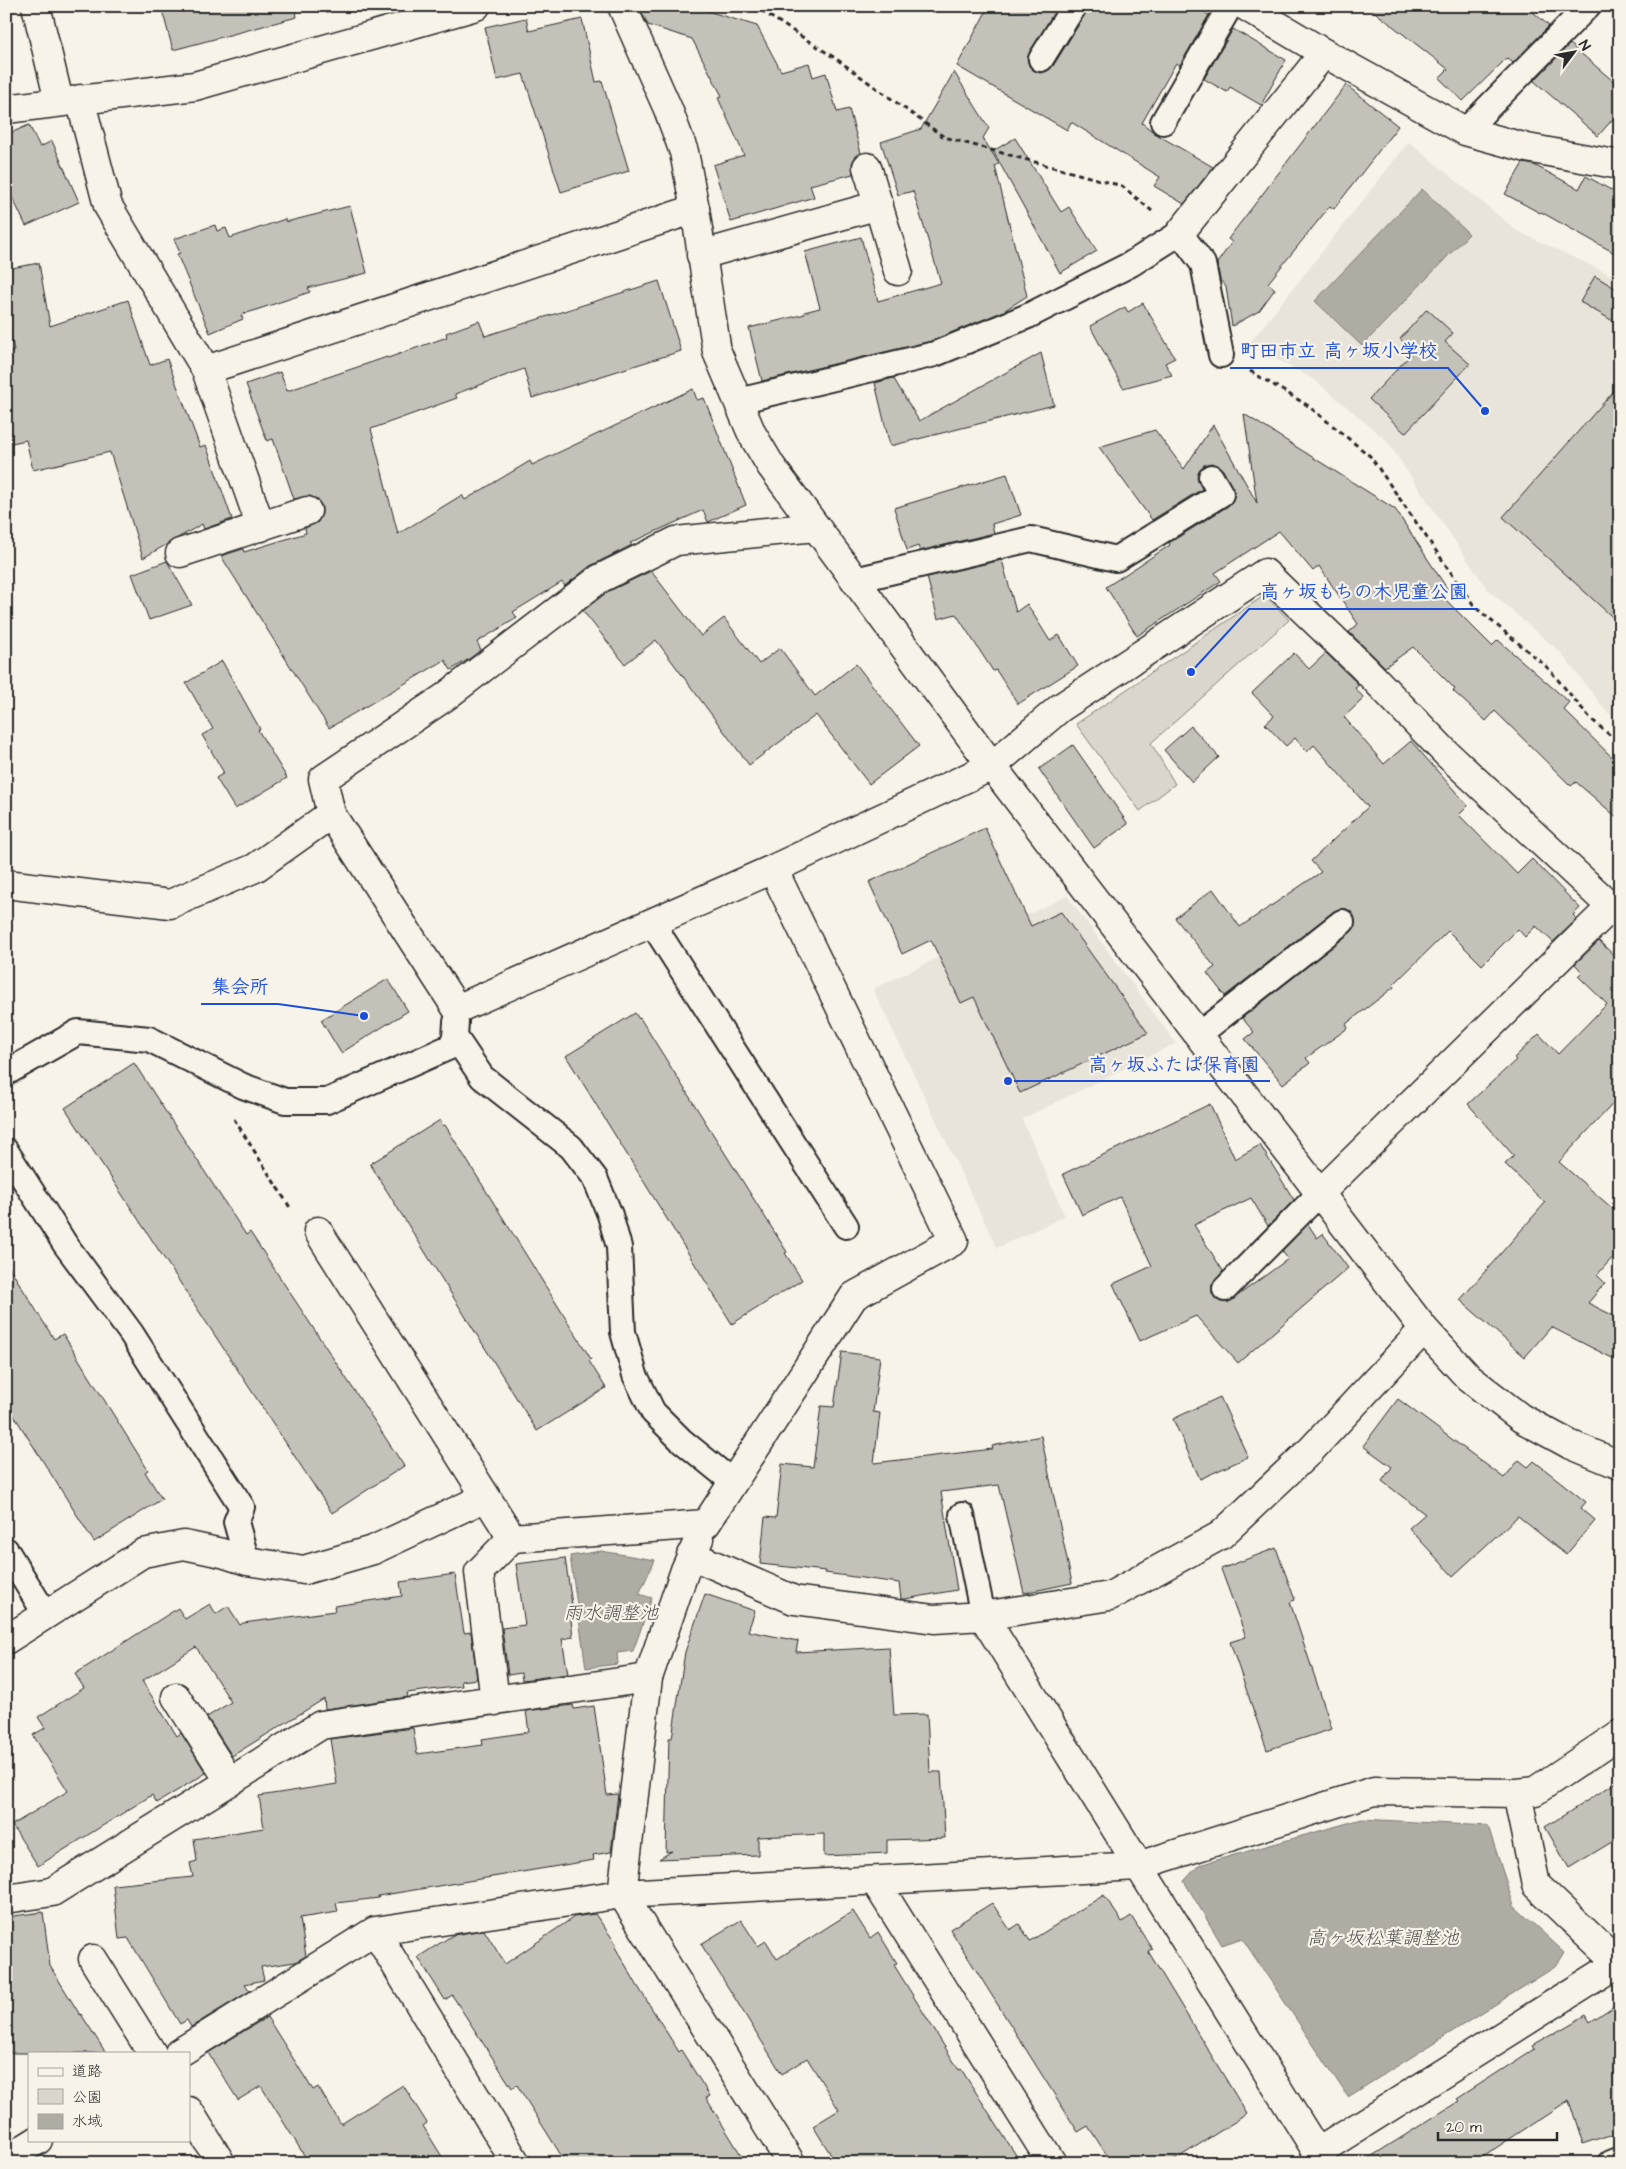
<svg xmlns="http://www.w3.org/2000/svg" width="1626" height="2169" viewBox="0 0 1626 2169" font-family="'Architects Daughter','Klee One',sans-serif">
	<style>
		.built { fill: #e8e4da }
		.green { fill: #dad6cc; stroke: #82807c }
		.water { fill: #afaca4; stroke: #7a7874 }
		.building { fill: #c4c1b9; stroke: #2b2b2b }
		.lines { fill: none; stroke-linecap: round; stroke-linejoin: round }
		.lane-casing { stroke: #2b2b2b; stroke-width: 28 }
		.street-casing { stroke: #2b2b2b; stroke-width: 31 }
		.secondary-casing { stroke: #2b2b2b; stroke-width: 31 }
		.path { stroke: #2b2b2b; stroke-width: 3; stroke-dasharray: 5 4; stroke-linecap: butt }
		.lane { stroke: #f7f3e8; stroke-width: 24 }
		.street { stroke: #f7f3e8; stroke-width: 28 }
		.secondary { stroke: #f7f3e8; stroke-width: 28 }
		.labels { text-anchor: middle; stroke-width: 4.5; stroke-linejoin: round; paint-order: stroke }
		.water-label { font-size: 19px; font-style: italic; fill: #53524f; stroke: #f7f3e8 }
		.leader { fill: none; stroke: #1d4ed8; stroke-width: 2 }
		.callout-dot { fill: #1d4ed8; stroke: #f7f3e8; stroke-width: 2 }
		.callout-label { font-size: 19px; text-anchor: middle; font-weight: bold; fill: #1d4ed8; stroke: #f7f3e8; stroke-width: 4.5; stroke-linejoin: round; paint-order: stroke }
	</style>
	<rect width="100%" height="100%" fill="#f7f3e8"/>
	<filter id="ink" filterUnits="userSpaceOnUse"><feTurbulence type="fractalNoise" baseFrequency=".02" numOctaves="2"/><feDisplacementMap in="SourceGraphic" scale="10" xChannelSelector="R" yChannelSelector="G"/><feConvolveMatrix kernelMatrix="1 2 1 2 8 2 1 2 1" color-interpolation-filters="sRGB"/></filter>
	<g filter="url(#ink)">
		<path class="built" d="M1409,142L1517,231L1620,279V723L1605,710L1561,653L1488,590L1386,440L1316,381L1249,344Z
			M1067,896L1176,1043L1022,1119L1065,1216L997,1248L873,989Z"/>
		<path class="green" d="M1265,595L1289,620L1151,743L1175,784L1140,811L1076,724Z"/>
		<path class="water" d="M1422,189L1469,234L1362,346L1315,301Z
			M601,1551L655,1560L639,1594L652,1598L633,1651L617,1653L618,1664L586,1668L570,1556Z
			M1362,1819L1488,1826L1514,1906L1564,1952L1555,1967L1348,2097L1242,1938L1222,1945L1184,1881L1199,1865Z"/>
		<path class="building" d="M161,6H295L297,17L173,50Z
			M639,6H691L757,26L781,71L809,63L813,77L826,73L837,112L849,109L861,153L855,157L852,163L853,174L810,185L814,197L731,222L713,165L744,155L718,98L722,96L692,39L648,25Z
			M989,6H1058L1027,58L1029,66L1033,70L1040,73L1047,71L1053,66L1086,13L1088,6H1193L1209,15L1180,65L1176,63L1142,123L1156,134L1213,167L1184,204L1154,186L1160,177L1071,122L1067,130L957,66Z
			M1367,6H1526L1549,26L1513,63L1507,58L1463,101L1439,78L1448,69Z
			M526,18L529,31L582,19L596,82L602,81L629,171L561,192L523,74L497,80L485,27Z
			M1233,29L1286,60L1261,105L1230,87L1227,92L1204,79Z
			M1570,44L1620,87V111L1598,136L1534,81Z
			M954,72L989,128L983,138L999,164L995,166L1027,296L1002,312L931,341L762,381L749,328L805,314L804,312L820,308L805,252L861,237L878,301L941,283L913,191L898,195L881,142L921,129Z
			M1346,85L1398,126L1334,209L1330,206L1268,283L1275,289L1259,311L1232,326L1226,287L1220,280L1217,263L1232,242L1228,239Z
			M29,125L40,147L52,141L79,202L26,226L6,184V135Z
			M1015,138L1061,212L1069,207L1097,251L1060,273L993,151Z
			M1523,163L1534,165L1579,189L1586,176L1620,195V256L1541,212L1540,213L1505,194Z
			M350,206L367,273L308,288L310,292L241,315L243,319L210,333L177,254L180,253L174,239L215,225L217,231L226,228L230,238L285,219L286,222Z
			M39,263L50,326L128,300L150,365L167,359L200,447L206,445L232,519L204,529L202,524L143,558L110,452L33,470L26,440L12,443L6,418V352L14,351L6,311V269Z
			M1595,276L1620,291V325L1580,302Z
			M659,281L681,351L532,398L524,369L455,394L457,398L371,429L398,534L462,495L465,500L530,461L532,465L693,389L697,400L704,398L746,505L708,522L703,510L630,543L632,545L590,566L565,586L562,582L513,612L517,618L477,642L481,650L469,659L451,670L445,660L329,728L221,556L243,549L244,552L306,533L305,528L318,522L322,514V506L317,499L310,496L294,499L273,439L267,441L246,384L280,372L287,391L387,357L388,358L447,337L446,333L479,321L485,336Z
			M1143,303L1175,358L1165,363L1172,375L1123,388L1090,326L1125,307L1128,312Z
			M1427,309L1453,333L1445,342L1470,364L1405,433L1369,399L1414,351L1400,339Z
			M1041,353L1054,405L890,446L875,383L897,377L894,379L919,421Z
			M1620,384V624L1503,517Z
			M1244,414L1395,509L1448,590L1441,595L1492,646L1498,640L1569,702L1563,709L1620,765V820L1576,782L1571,786L1495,711L1486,721L1453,691L1455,689L1413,647L1385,667L1349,632L1358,624L1319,566L1313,571L1279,531L1215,573L1221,581L1137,636L1106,587L1170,545L1169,543L1228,506L1233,500L1235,493L1223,470L1218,465L1211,463L1204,465L1199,470L1197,477L1202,489L1152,520L1099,447L1155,430L1184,469L1213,425L1257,503Z
			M1007,474L1021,515L992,524L994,533L920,551L918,546L907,550L894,508Z
			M1002,560L1016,612L1027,604L1050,641L1059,635L1078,666L1018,704L996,670L993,671L956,614L938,619L927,577Z
			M167,561L192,605L149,620L132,574Z
			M651,571L701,636L724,618L759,664L780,648L815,696L856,664L919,746L869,784L816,715L749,765L656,640L625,664L583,611L607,592Z
			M1294,653L1309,669L1326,653L1359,685L1355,688L1364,698L1344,717L1384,764L1411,741L1468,806L1459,815L1517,874L1532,859L1580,908L1573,915L1577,919L1553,942L1536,926L1525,937L1518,929L1482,965L1448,931L1393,985L1394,987L1346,1024L1348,1028L1306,1058L1310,1063L1283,1084L1245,1039L1254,1032L1242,1018L1350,933L1355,927V920L1353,914L1347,909H1340L1334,911L1225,996L1207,973L1215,967L1175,918L1213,889L1240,927L1321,872L1311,861L1368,807L1314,745L1307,752L1295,738L1286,746L1265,724L1274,716L1252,693Z
			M222,661L260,729L258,730L287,778L235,809L216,778L224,773L202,735L213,729L186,683Z
			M1191,726L1219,757L1192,782L1164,750Z
			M1073,745L1128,824L1094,848L1039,769Z
			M985,828L1031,926L1061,912L1148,1033L1020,1093L974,997L961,1003L931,940L902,954L869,882Z
			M1599,941L1620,961V1096L1559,1162L1620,1215V1249L1597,1275L1605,1283L1588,1303L1620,1319V1362L1551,1327L1525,1357L1460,1300L1545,1203L1505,1164L1514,1156L1468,1104L1516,1060L1514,1058L1539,1034L1558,1054L1607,1004L1578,976L1582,972L1575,964Z
			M388,979L408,1011L341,1053L321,1020Z
			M635,1013L639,1019L640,1018L787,1252L785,1253L802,1280L732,1324L566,1056Z
			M134,1063L246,1235L250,1232L404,1466L332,1513L65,1108Z
			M1210,1104L1235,1159L1260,1145L1294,1200L1268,1226L1251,1198L1194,1225L1223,1271L1212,1285V1292L1215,1298L1222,1302H1229L1288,1259L1282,1251L1308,1224L1317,1238L1323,1234L1348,1268L1238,1363L1196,1316L1140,1341L1113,1284L1152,1266L1120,1197L1082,1215L1063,1174Z
			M440,1120L443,1126L445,1125L591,1359L589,1361L606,1388L537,1431L370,1164Z
			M6,1262L54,1339L63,1334L148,1470L145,1472L162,1499L94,1542L6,1403Z
			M842,1352L880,1357L873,1412L880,1413L874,1463L993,1449L992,1446L1041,1436L1072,1583L1024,1593L999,1485L941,1492L957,1590L905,1599H901L899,1583L825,1573L826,1571L760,1564L765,1517L776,1518L782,1464L813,1467L821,1406L834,1407Z
			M1220,1397L1248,1457L1200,1479L1173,1419Z
			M1398,1399L1504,1478L1519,1460L1528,1467L1534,1461L1586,1502L1581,1508L1595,1520L1566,1555L1518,1516L1453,1576L1409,1528L1425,1514L1382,1481L1392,1467L1363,1446Z
			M1276,1548L1295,1600L1290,1602L1332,1729L1267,1750L1230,1642L1246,1637L1221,1569Z
			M565,1558L573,1611H570L573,1637L562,1639L568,1674L522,1680L521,1673L508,1675L502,1628L525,1625L516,1564Z
			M455,1574L464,1633L471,1632L477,1679L461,1681L462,1686L407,1693L408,1697L325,1709L324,1699L232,1756L207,1717L231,1702L196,1647L142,1681L177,1736L181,1733L206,1773L157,1803L152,1795L38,1866L12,1825L68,1791L33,1735L45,1728L38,1717L84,1688L75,1674L178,1608L185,1619L210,1604L216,1614L228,1606L240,1625L243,1623L335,1611L334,1606L402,1596L400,1582Z
			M705,1594L755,1611L748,1631L798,1641L796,1652L889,1647L894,1715L927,1714L930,1772H941L945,1838L887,1840V1853L824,1856V1834L758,1837V1855L659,1859L672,1851L666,1852L669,1738H672L685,1652Z
			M573,1705L574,1709L594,1706L607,1795L618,1794L611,1852L593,1855L594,1860L378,1896L379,1898L336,1903L338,1912L300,1918L306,1956L295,1962L261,1967L264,1980L245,1984L250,1991L191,2027L187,2020L180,2024L128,1938L119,1939L113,1885L193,1877L190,1863L197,1861L194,1839L264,1828L259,1796L337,1784L330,1739L413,1728L417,1754L483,1745L482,1739L529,1732L526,1711Z
			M1620,1780V1837L1569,1868L1545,1827Z
			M1104,1895L1122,1922L1131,1916L1152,1949L1148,1951L1247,2114L1170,2163H1112L1088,2126L1078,2132L950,1929L992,1903L1010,1930L1019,1924L1030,1941Z
			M853,1911L870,1938L878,1932L897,1963L894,1965L959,2070L961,2069L1021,2163H836L813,2126L839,2110L807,2058L782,2074L701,1944L741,1920L758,1946L766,1941L777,1959Z
			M43,1912L50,1966L80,2015L81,2014L106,2053H6V1917Z
			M595,1914L617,1945L615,1947L637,1985L679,2052L681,2050L710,2096L706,2098L746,2163H566L517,2085L512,2088L452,1995L445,2000L418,1957L453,1935L484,1930L505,1964L574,1917Z
			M1620,2002V2132L1583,2144L1569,2100L1473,2163H1361L1459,2101L1457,2099L1534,2049L1532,2046L1586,2015L1590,2022Z
			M267,2017L313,2090L318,2087L341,2124L403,2085L427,2123L423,2126L446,2163H309L261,2086L238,2100L208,2053Z"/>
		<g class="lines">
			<defs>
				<path id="lane" d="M1041,59L1074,6
					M1163,122L1230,6
					M1465,131L1588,6
					M738,401L935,354L1028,316L1131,264L1180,233L1203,264L1221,355
					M855,580L1031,539L1116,559L1221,494L1211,477
					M652,923L846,1226
					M1198,1035L1342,922
					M455,1037L482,1077L571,1147L595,1178L610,1215L619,1247L623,1332L635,1375L653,1412L681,1440L734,1483
					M6,1073L78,1032L149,1039L243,1086L285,1101H327L450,1047L455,1037L456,1022
					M6,1151L65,1244L131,1333L242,1507L236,1522L247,1561
					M1225,1289L1319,1194
					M962,1515L983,1616
					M6,1550L46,1615
					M1610,2163L1620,2159"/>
				<path id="street" d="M36,6L59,101
					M1245,6L1324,53L1465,131L1527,148L1620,165
					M80,99L108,206L206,370L261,527
					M6,109L195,86L476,6
					M867,167L898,271
					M1180,233L1324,53
					M701,255L879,205
					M206,370L695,209
					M180,553L307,511
					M992,766L1060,708L1265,573L1364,668L1447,754L1620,915
					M331,814L323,779L445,697L599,579L676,541L816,527
					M1319,1194L1611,907
					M318,1231L512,1538L479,1572L495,1701
					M699,1539L685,1570L648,1678L622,1894L791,2163
					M691,1555L794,1600L934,1619L983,1616L1110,1596L1221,1535L1311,1450L1424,1329
					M983,1616L1324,2163
					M6,1640L143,1553L184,1545L222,1553L247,1561L304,1570L373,1550L486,1497
					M176,1697L230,1782
					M1517,1793L1536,1885L1618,1963
					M875,1881L1052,2163
					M6,1899L52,1892L321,1725L648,1678
					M375,1931L516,2163
					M179,2053L375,1931L622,1894L1138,1866L1374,1791L1517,1793L1535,1791L1620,1734
					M1318,2152L1620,1962
					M6,2160L38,2140"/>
				<path id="secondary" d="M622,6L668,109L684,152L695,209L717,352L752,434L771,466L992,766L1424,1329L1469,1378L1521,1418L1569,1444L1620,1465
					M6,884L170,904L255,868L331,814L457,1009L773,869L992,766
					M512,1538L706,1524L854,1296L954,1241L773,869
					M93,1959L152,2053
					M189,2111L221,2163"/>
			</defs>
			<use href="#lane" class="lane-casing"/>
			<use href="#street" class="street-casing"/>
			<use href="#secondary" class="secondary-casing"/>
			<path class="path" d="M754,6L835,58L944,137L1122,186L1152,211
				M1250,371L1307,405L1370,456L1475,607L1548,668L1590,718L1620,744
				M234,1119L291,1209"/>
			<use href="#lane" class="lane"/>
			<use href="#street" class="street"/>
			<use href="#secondary" class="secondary"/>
		</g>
	</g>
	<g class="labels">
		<g class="water-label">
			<text x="611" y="1619">雨水調整池</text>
			<text x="1383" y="1944">高ヶ坂松葉調整池</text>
		</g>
	</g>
	<path class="leader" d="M1485 411L1448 368H1230M1191 672L1249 609H1478M364 1016L278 1004H201M1008 1081L1079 1081H1270"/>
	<g class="callout-dot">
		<circle cx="1485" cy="411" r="5"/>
		<circle cx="1191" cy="672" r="5"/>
		<circle cx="364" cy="1016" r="5"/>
		<circle cx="1008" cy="1081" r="5"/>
	</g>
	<g class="callout-label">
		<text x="1339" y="357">町田市立 高ヶ坂小学校</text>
		<text x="1364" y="598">高ヶ坂もちの木児童公園</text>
		<text x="240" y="993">集会所</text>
		<text x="1174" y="1071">高ヶ坂ふたば保育園</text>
	</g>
	<rect width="1626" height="2169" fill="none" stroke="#f7f3e8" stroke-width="25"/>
	<rect x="12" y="12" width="1601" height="2144" fill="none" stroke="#2b2b2b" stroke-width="2" filter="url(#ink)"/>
	<rect x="28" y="2052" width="162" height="90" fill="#f7f3e8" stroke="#a5a39c"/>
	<rect x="38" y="2068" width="25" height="8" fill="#f7f3e8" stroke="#a5a39c"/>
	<text x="72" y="2076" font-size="15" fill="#2b2b2b">道路</text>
	<rect x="38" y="2089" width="25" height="15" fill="#dad6cc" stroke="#a5a39c"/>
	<text x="72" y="2102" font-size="15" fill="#2b2b2b">公園</text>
	<rect x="38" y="2114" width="25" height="15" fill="#afaca4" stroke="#a5a39c"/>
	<text x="72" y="2126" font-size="15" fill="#2b2b2b">水域</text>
	<g transform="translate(1574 52) rotate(58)" stroke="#f7f3e8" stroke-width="4" paint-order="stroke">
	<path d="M0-4L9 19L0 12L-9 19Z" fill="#2b2b2b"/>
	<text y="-8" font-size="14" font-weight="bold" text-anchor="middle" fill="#2b2b2b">N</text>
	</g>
	<path d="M1438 2132v8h119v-8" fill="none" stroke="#2b2b2b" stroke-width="2.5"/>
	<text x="1446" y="2132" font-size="15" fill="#2b2b2b" stroke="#f7f3e8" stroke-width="4" paint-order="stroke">20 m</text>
</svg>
